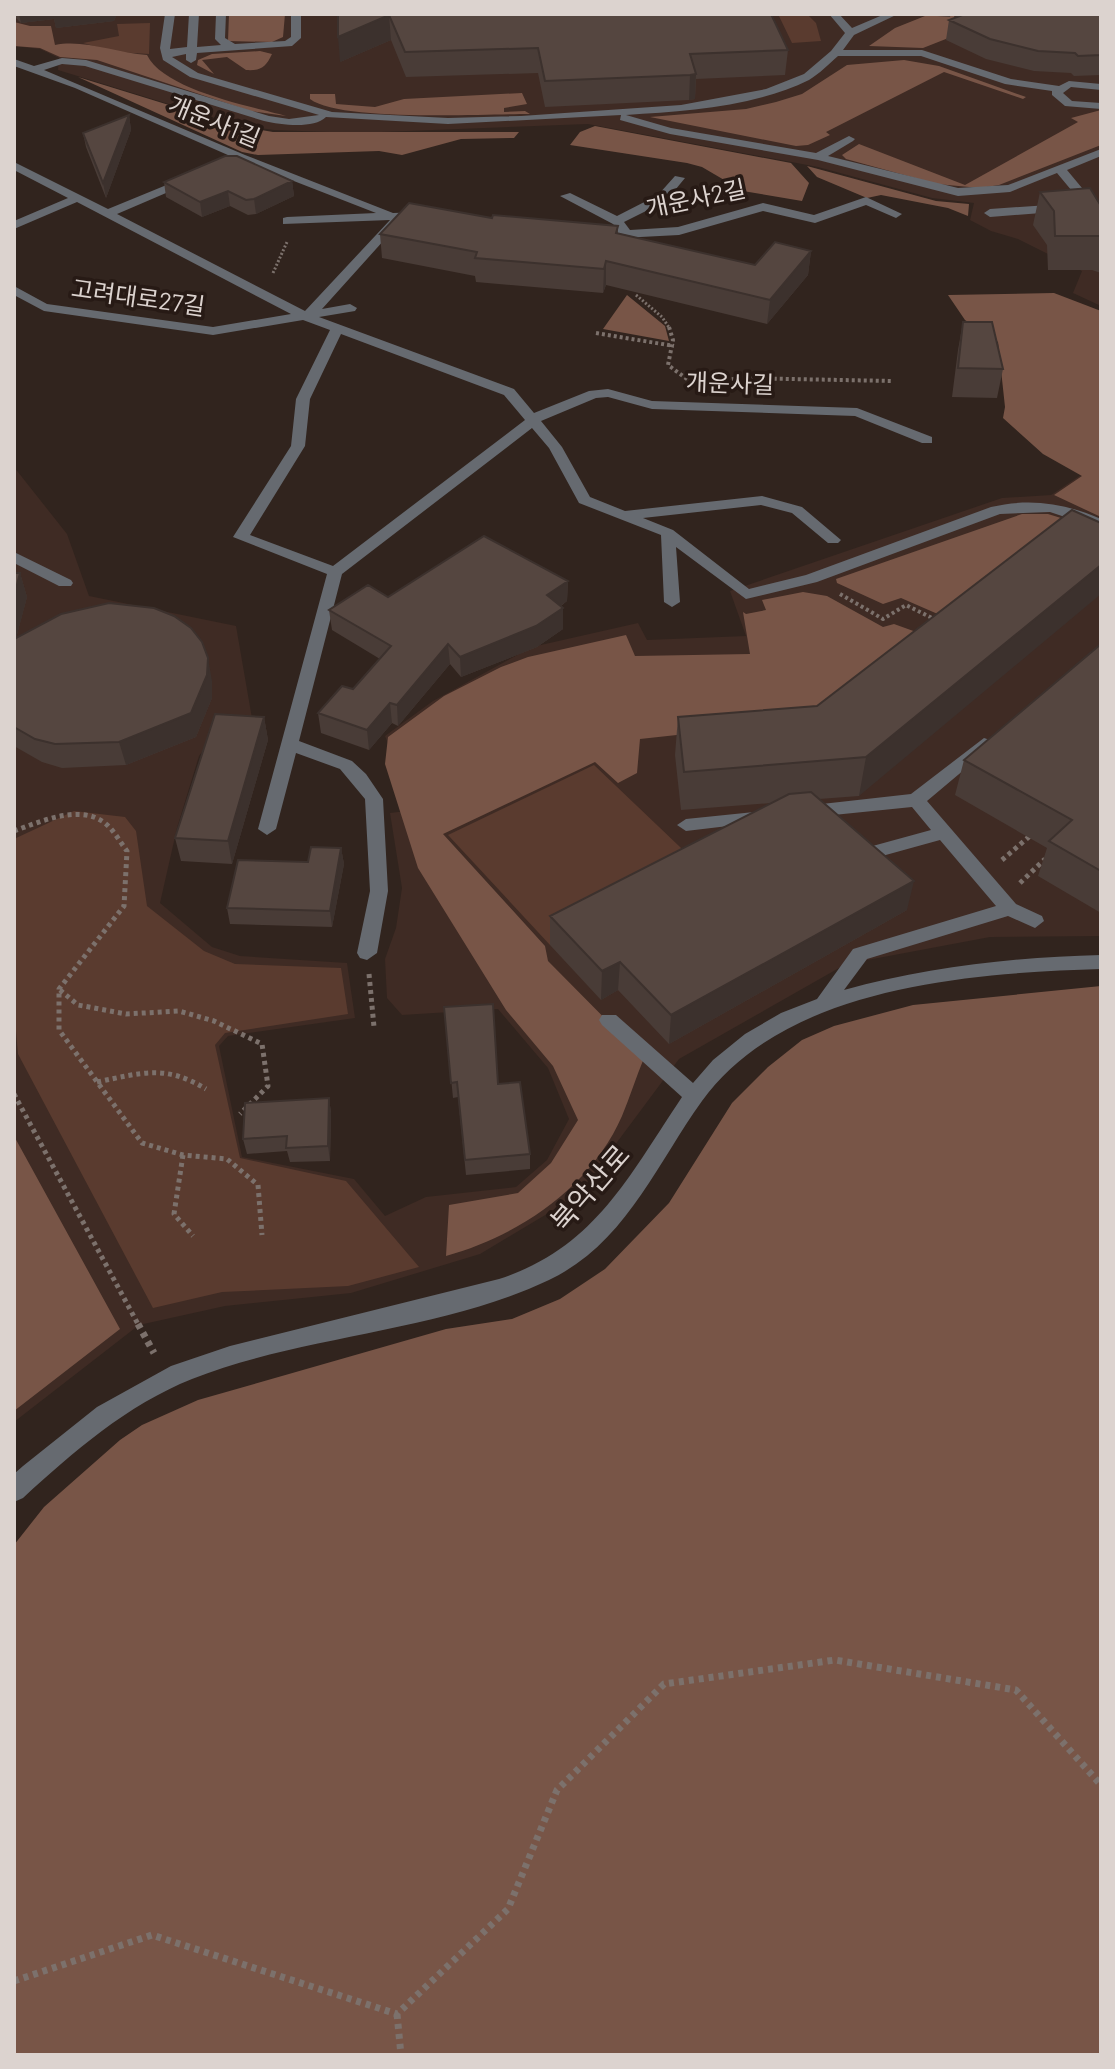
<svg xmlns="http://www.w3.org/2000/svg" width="1115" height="2069" viewBox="0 0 1115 2069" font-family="Barlow,'Noto Sans KR',sans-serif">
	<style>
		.built { fill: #3f2b24 }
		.green { fill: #5a3b2f }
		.forest { fill: #785547 }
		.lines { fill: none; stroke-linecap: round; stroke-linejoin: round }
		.path-far3 { stroke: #7c716c; stroke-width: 3; stroke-dasharray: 2 2; stroke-linecap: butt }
		.path-far2 { stroke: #7c716c; stroke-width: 4; stroke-dasharray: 3 3; stroke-linecap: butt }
		.path-far1 { stroke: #7c716c; stroke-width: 5; stroke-dasharray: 4 4; stroke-linecap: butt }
		.path { stroke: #7c716c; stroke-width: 7; stroke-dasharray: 5 5; stroke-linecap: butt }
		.minor { fill: #666a70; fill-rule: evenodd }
		.wall { fill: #493c37 }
		.shaded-wall { fill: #3c312d }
		.building { fill: #554640; stroke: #3c312d; stroke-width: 2 }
		.labels { text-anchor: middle; stroke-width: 7; stroke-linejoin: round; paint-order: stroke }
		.far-street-label { font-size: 24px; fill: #dcd3cf; stroke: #271a15 }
		.street-label { font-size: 28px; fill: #dcd3cf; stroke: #271a15 }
	</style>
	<rect width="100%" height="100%" fill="#31241e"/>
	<path class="built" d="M14,14H1101V306L1073,293L1082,271L1018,239L991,231L970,220L974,203L932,198L818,167L588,124L356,133L274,130L237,125L58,70L59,58L40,49L14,46Z
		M14,467L67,534L89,596L236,626L253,724L220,728L199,756L177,828L160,903L212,947L240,956L347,963L355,1018L228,1036L219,1046L242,1157L354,1179L385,1216L426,1197L516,1187L547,1160L569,1119L548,1068L498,1009L402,1015L387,998L385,959L396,928L402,888L390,813L414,810L385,736L433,701L532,647L638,623L647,640L746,636L730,591L1002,498L1051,495L1084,473L1101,469V936L990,937L846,964L679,1059L577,1196L480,1254L351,1293L225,1306L139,1325L14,1422Z"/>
	<path class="green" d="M778,14H807L816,23L821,41L792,43Z
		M150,23L149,54L116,52L83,43L119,36L117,24Z
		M594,765L701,867L550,945L448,835Z
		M74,811L125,817L136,831L147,906L204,951L235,964L341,968L348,1014L225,1033L215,1045L240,1158L346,1181L419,1267L348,1286L222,1292L153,1308L18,1054L14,1008V839Z"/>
	<path class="forest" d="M229,14H285L283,37L272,42L228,41Z
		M930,14H954L956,35L923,48L869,46L895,28Z
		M14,22L30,26H51L55,45C84,39 116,53 147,55C164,90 250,106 286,116L250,111L97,60L60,57L40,48L14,46Z
		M260,51L272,54C266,67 261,71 246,70L227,57L202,60L214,74L197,65L198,60L212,54Z
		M904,60L939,66L1026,97L1023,99L944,72L826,132L830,135L808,145L796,146L650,117L746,109L776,102L802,94L847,65Z
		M78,77L237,126L273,132H519L514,138L461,139L402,155L379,151L258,155L242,152Z
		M522,93L527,104L504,108V112L525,111L530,114C486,114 340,122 310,99V94H335L336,104L375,107L404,99Z
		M1101,110V145L999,185L980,188L937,184L846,159L842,155L859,144L965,185L1078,122L1071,118Z
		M595,126L791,163L809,183L802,201L743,191L702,167L687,163L570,145L580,132Z
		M807,166L936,201L969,204L968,216L948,208L881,195L867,198L817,177Z
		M1054,293L1101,311V517L1054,495L1082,476L1043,454L1003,418L1005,407L998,342L965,320L948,295Z
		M627,295L665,326L669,341L603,329Z
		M1022,514H1048L1074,522L940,615L901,598L883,604L837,583L836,579Z
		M803,592L827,596L883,627L894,624L919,633L806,721L640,739L637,773L618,783L595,762L443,834L545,946L548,961L644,1058C636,1077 630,1097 622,1116C591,1187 519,1236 446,1256L449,1205L518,1193L551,1163L578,1120L553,1066L506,1010L418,868L385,764L388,737L444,696L501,667L528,657L626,635L635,656L750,654L743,612L746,614L766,610L762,600Z
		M1101,986V2055H14V1545L44,1507L120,1440L142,1425L198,1400L446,1329L512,1319L560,1299L605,1269L669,1203L732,1103L768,1067L802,1040L834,1026L913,1005Z
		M14,1136L120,1329L14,1411Z"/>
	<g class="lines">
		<path class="path-far3" d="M273,273L287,242
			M636,295L662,317L670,329"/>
		<path class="path-far2" d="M669,327L673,340L668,365L691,382
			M596,333L674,346
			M720,381L739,378L892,381
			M840,594L883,619L906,605L936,620"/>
		<path class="path-far1" d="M14,831C39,822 77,805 102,821C113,828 119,841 127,851L124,906L59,989V1030L142,1143L183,1155L227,1159L258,1185L262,1235
			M1002,860L1031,835
			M1020,883L1045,859
			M369,974L374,1027
			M60,990L78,1005L126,1014L179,1011L214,1021L262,1044L268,1086L240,1114
			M97,1082C141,1073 165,1064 206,1089
			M14,1094L139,1326
			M183,1155L174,1214L193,1236"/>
		<path class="path" d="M138,1324L154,1353
			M14,1981L152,1935L397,2014L508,1909L557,1790L664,1684L835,1660L1016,1690L1101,1785
			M397,2014L401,2055"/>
		<path class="minor" d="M165,14H175L170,49L187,47L189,14H199L197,47L221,45L215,39L216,14H226L225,38L235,44L285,41L291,37V14H301V38L292,46L197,53L196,60L191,63L186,60V54L172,57L198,73L332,112L448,118L521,116L681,105L766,89L804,74L831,51L845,33L829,14H839L852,28L885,14H898L854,35L843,50H922L1011,79L1059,86L1069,81L1101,84V90L1071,87L1063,93L1072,101L1101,103V109L1065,106L1052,95V91L1005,84L921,56H838C829,64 819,74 809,80C754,107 686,111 626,115L671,128L816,153L849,136L855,139L853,141L828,156L958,188L1008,185L1101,149V156L1067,170L1097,206L1091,210L1087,209L1057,173L1010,192L958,196L818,160L670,134L620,120L621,115L448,124L326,117C314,129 282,125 264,121L85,66L62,64L44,70L245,155L393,213L424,212V218L403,219L322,309L350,304L357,308L355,311L319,317L514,389L534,413L589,391L608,389L652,401L857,408L932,437V443H922L855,416L652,409L608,397L596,398L541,421L562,447L590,497L625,511L762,496L802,507L841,540L838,543H828L792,513L761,505L643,518L673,530L749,589L806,575L991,507C1029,498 1065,503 1101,519V529L1050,512L1000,514L817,582L746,599L676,547L680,602L672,607L664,602L661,535L579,503L549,448L532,428L342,574L299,741L352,761L366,774L383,799L388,891L377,953L367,960L360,958L357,953L370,891L365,799L340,769L296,753L276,829L267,835L258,829L327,574L233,537L291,446L296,399L330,330L303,320L213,335L44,311L14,295V286L47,304L213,327L291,314L77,202L14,229V221L68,198L14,170V162L108,209L186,177H194V181L117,214L305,311L390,220L283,224V218L287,217L376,213L237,159L75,88L14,66V59L34,66L62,58L86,60L269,116L289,119L319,115L190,77L163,60L160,48ZM341,334L504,395L525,420L333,566L250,535L305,446L310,399Z
			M675,176L685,178L666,201L624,222L630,230L678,227L763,203L814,215L866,197L902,214L896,218L866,205L815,223L763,211L679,235L602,239L598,238V232L618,230L613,224L560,196L570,193L617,216L658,195Z
			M1063,204L1069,208L1067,211L990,217L984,213L990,209Z
			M14,552L71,580L73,583L71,586H59L14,563Z
			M984,738L990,740L993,744L990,748L927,801L1016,904L1042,916L1044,921L1035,928L1008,916L867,959L844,990C928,967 1015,957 1101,955V969C970,973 785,986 702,1101C656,1165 625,1244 549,1280C440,1332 303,1335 192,1379C127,1405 73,1452 23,1498L14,1502V1474L23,1466L97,1407L171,1366L230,1346L499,1279C595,1248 629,1176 682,1097L602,1025L599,1020L602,1015H616L693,1083L713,1060L745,1034L781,1013L817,999L853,949L996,906L940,840L864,861L858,860L855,855L858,850L931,830L912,807L804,818L795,812L804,806L911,794Z
			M765,811L774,817L771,821L686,831L677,825L686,819Z"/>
	</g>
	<path class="wall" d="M14,14H117L114,21L56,28L54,19L21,23L14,16Z
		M912,14H951L950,17Z
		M1101,14V75L1074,76L1071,73L1034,71L986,59L946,40L949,20Z
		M390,15L788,50L785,75L696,79L695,99L689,100L545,107L538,73L406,77L391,40L340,62Z
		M129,115L131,130L106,198L86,147L83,133Z
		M292,181L294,196L256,214L248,215L230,206L202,217L166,197L164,182Z
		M1040,192L1101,206V273L1092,270H1048L1047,245L1033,225Z
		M492,218L618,226V233L755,265L811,251L808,275L767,324L606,285L603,293L476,282L475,276L382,258L380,234Z
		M963,322L1003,369L997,398L952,397L958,350Z
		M1072,510L859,796L819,799L907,910L669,1044L618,990L601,1000L550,945V916L772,803L681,810L675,755L678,717L817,706Z
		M14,573H20L27,597L16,638L212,681V698L196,737L126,765L62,768L42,762L14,746Z
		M568,581L567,601L561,606L563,629L537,647L461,677L450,664L398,726L392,723L369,750L321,733L318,713L353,689L380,659L332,630L329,610Z
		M1101,644V913L1038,876L1047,848L955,795L964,760Z
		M264,717L268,740L232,864L181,861L175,838Z
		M341,848L344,864L332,927L230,924L227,908L308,862Z
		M444,1007L498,1084L530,1154V1169L466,1175L458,1097L453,1098Z
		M329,1098L331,1113L330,1161L290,1162L287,1151L247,1154L243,1139Z"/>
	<path class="shaded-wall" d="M19,14H53L54,19L21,23Z
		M53,14H117L114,21L56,28Z
		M389,15L391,40L340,62L338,37Z
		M696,74L695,99L689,100L690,75Z
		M129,115L131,130L106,198L103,183Z
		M292,181L294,196L256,214L254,199Z
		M228,191L230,206L202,217L200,202Z
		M811,251L808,275L767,324L770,300Z
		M606,261V285L603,293L604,269Z
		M1101,565V594L859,796L866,757Z
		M20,573L27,597L14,646V596Z
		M568,581L567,601L548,615L547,595Z
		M563,608V629L537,647L461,677L460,657Z
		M448,644L450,664L398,726L397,705Z
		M208,658L212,681V698L196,737L126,765L119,742Z
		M390,703L392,723L369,750L367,730Z
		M264,717L268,740L232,864L228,841Z
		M341,848L344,864L332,927L330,911Z
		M914,881L907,910L669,1044L671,1015Z
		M620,962L618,990L601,1000L602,971Z
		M329,1098L331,1113L330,1161L328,1146Z"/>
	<path class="building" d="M338,14H389V15L430,14H771L788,50L690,54L696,74L690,75L545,81L538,48L405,52L389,15L338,37Z
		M965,14H1101V55L1078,56L1075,53L1038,51L990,39L949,20Z
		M129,115L103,183L83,133Z
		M225,156H237L292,181L254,199L246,200L228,191L200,202L164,182Z
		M1090,188L1101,206V236H1055L1054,211L1040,192Z
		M409,203L492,218L493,215L618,226L616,233L755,265L775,242L811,251L770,300L606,261L604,269L475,258L477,252L380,234Z
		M963,322H992L1003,369L958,368Z
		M1072,510L1101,523V565L866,757L684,772L678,717L817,706Z
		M484,536L568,581L547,595L563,608L536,626L460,657L448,644L397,705L390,703L367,730L318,713L342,686L353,689L391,646L329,610L368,585L388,597Z
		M14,573H20L14,596Z
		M109,603L154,608L174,616L191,628L202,642L208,658L207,675L191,713L119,742L55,744L35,739L14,727V639L61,614Z
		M1101,644V871L1049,841L1072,820L964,760Z
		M215,714L264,717L228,841L175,838Z
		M811,792L914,881L671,1015L620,962L602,971L550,916L789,794Z
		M311,847L341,848L330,911L227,908L238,860L308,862Z
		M493,1004L498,1084L520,1082L530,1154L465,1160L457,1082L451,1083L444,1007Z
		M329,1098L328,1146L286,1148L287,1136L243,1139L245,1103Z"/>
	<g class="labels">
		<g class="far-street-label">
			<text transform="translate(214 122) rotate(22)" y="8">개운사1길</text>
			<text transform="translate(696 199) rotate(-12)" y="8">개운사2길</text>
			<text transform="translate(138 298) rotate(8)" y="8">고려대로27길</text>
			<text transform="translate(730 384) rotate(2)" y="8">개운사길</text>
		</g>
		<g class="street-label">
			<text transform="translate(590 1188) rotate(-49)" y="10">북악산로</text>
		</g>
	</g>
	<rect width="1115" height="2069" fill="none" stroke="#dcd3cf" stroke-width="32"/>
</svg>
